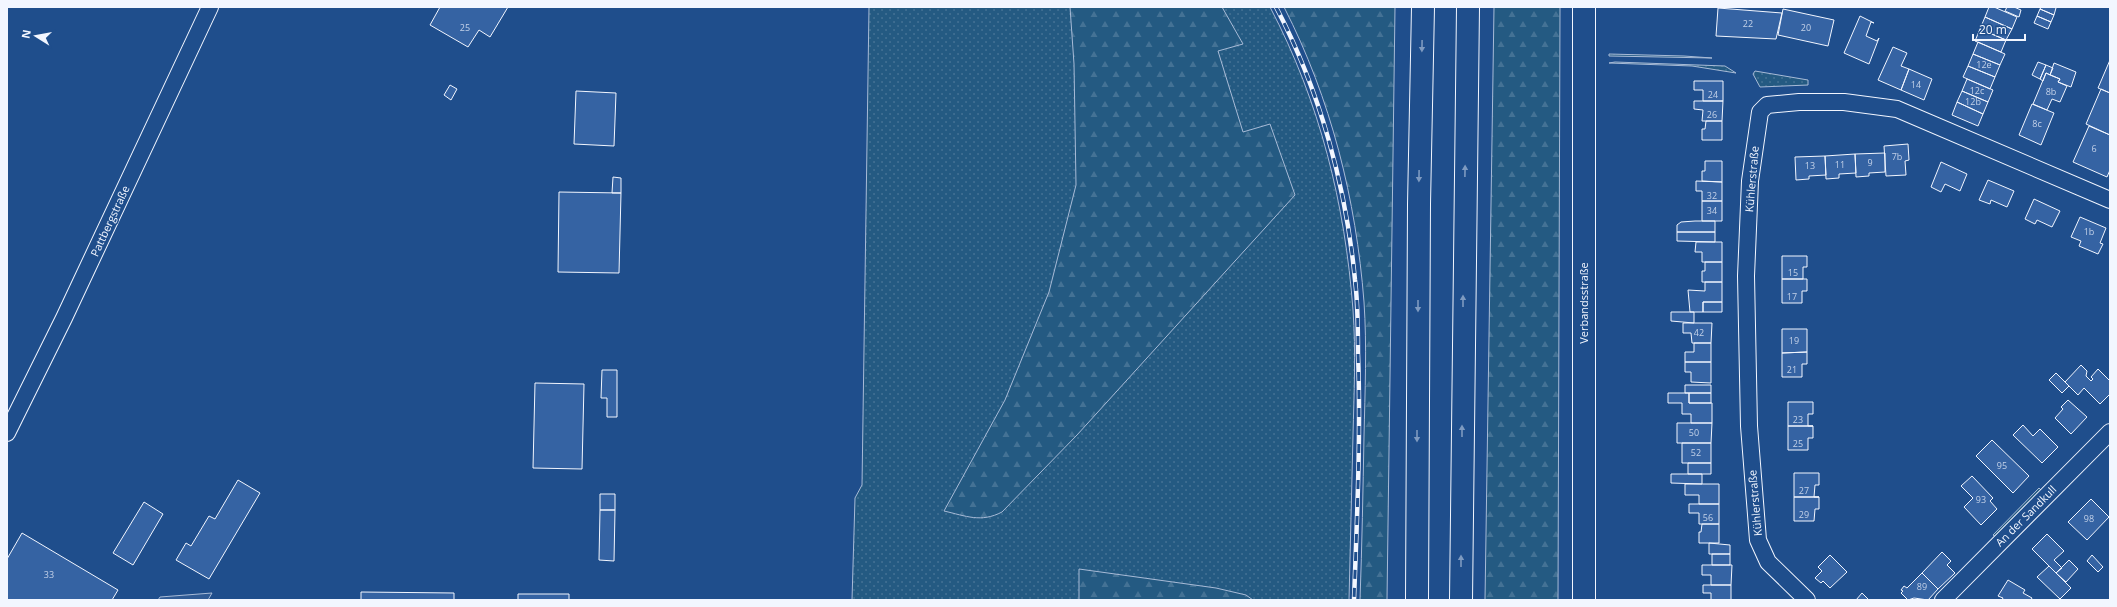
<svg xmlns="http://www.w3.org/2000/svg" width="2117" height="607" viewBox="0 0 2117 607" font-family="'Open Sans',sans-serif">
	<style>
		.grass { fill: url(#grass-dots); stroke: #a8bbd7 }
		.forest { fill: url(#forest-firs); stroke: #a8bbd7 }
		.parking { fill: #305b95; stroke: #a8bbd7 }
		.building { fill: #3563a3; stroke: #f2f6ff }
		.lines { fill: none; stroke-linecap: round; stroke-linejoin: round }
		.minor-casing { stroke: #f2f6ff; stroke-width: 18 }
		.secondary-casing { stroke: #f2f6ff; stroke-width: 24 }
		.motorway-casing { stroke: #f2f6ff; stroke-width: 24 }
		.minor { stroke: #1f4e8c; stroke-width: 16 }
		.secondary { stroke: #1f4e8c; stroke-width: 22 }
		.motorway { stroke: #1f4e8c; stroke-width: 22 }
		.rail-casing { stroke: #f2f6ff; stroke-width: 4.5 }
		.rail { stroke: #1f4e8c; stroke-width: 3; stroke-dasharray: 9; stroke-linecap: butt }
		.oneway { fill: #7e9ac0 }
		.labels { text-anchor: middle; stroke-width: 3; stroke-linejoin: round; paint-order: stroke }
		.number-label { font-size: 9px; fill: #c3d1e8 }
		.street-label { font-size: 11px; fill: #f2f6ff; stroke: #1f4e8c }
	</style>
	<defs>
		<pattern id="grass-dots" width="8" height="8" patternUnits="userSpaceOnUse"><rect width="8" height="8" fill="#245a82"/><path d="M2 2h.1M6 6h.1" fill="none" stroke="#447295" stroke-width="1.8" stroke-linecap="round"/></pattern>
		<pattern id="forest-firs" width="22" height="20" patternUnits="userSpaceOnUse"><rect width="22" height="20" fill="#245a82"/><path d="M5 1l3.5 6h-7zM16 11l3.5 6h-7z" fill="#447295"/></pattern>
	</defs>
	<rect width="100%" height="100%" fill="#1f4e8c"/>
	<path class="grass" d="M869,7H1270C1320,102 1345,204 1353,310C1356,352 1354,394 1353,435C1352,490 1350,545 1349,600H852L855,498L862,485Z
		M1609,54L1684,56L1712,58L1609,56Z
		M1615,62L1725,66L1736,73L1692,66L1609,63Z
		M1755,71L1808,80V85L1760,87L1753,74Z
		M2039,488L2043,492L1997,538L1993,535Z"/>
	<path class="forest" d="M1070,7H1222L1243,44L1218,51L1243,132L1270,124L1295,195L1077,435L1002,512C981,523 966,516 944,511L1005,400L1049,292L1076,185L1074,64Z
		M1284,7H1395L1387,600H1360C1362,545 1363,490 1364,436C1365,391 1367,346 1364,302C1356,199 1331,99 1284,7Z
		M1494,7H1560L1558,600H1485Z
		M1079,569L1216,588L1246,595L1253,600H1079Z"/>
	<path class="parking" d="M212,593L208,600H158L160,597Z"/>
	<path class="building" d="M440,7H508L490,37L479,30L468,47L430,25Z
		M1989,7H1994L2017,17L2012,29L1985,17Z
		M2007,7H2014L2021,10L2019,17L2005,11Z
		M2041,7H2054L2056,8L2054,15L2040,9Z
		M1718,8L1782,13L1776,39L1716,36Z
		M1783,9L1834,20L1828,46L1778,35Z
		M2040,9L2054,15L2051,22L2037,16Z
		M1860,16L1874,23L1871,22L1866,36L1877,41L1879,38L1869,64L1844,53Z
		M2037,16L2051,22L2048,29L2034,23Z
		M1985,17L2012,29L2006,40L1980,29Z
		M1980,29L2006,40L2001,52L1975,41Z
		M1978,42L2005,54L2000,65L1973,54Z
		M1893,47L1907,53L1901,66L1909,69L1901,90L1878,80Z
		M1973,54L2000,65L1995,77L1968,66Z
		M2110,60V93L2098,88Z
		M2038,62L2046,65L2040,79L2032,75Z
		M2054,63L2076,72L2071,87L2058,82L2060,79L2050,75Z
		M2046,65L2053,68L2050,75L2046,73L2043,81L2040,79Z
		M1968,66L1995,77L1990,89L1963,77Z
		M1909,69L1932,79L1924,100L1901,90Z
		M2046,73L2060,79L2058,82L2067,86L2060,102L2052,99L2047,110L2033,104Z
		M1967,79L1993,90L1988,102L1962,91Z
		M1694,81H1723V101H1703V90H1694Z
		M450,85L457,89L451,100L444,95Z
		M2101,89L2110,93V135L2086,124Z
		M576,91L616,93L614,146L574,144Z
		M1962,91L1988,102L1983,114L1957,102Z
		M1694,101H1723L1722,121H1702L1703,110L1694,109Z
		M1957,102L1983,114L1978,126L1952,115Z
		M2032,104L2054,113L2041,145L2019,135Z
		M1706,121H1722V140H1702V129H1705Z
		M2089,126L2110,135V170L2107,177L2073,162Z
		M1908,144L1909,160L1905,161L1906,175L1886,176L1884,146Z
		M1885,153V172L1869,173V176L1856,177L1855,154Z
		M1855,154L1856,173L1839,174V178L1826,179L1825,156Z
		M1825,156L1826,175L1809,176V179L1796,180L1795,157Z
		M1705,161H1722V182L1702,181V171H1705Z
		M1941,162L1967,174L1960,191L1945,184L1941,192L1931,187Z
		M613,177L621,178V193H612Z
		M1988,180L2014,191L2007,207L1991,200L1990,204L1979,200Z
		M1696,181L1722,182V201H1702V191H1696Z
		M559,192L621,193L619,273L558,272Z
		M2034,199L2060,211L2052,227L2037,220L2035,224L2025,219Z
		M1702,201H1722V221H1702Z
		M2080,217L2106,228L2100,243L2103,244L2098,254L2079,246L2081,241L2071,237Z
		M1695,221H1715V232H1677V225L1681,222Z
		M1677,232H1715V242L1677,241Z
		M1696,242H1722V262H1702V252H1695Z
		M1782,256H1807V267H1803V279H1782Z
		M1705,262H1722V282H1702V271H1705Z
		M1782,279H1807V291H1802V303H1782Z
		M1705,282H1722V302H1703V312H1690L1688,290L1705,291Z
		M1703,302H1722V312H1703Z
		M1671,312H1694V323L1671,321Z
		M1683,323H1712L1711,343H1692L1691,333H1683Z
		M1782,329H1807V352L1782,353Z
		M1694,343H1711V362H1685V352H1694Z
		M1807,352V364H1802V377H1782V353Z
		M1685,362H1711V383L1691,382V372H1685Z
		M2081,365L2087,371L2086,376L2091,381L2093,379L2091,377L2098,369L2110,381V394L2100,404L2084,388L2078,395L2065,382Z
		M602,370H617V417H607V398H601Z
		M2056,373L2069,386L2062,393L2049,380Z
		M535,383L584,384L582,469L533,468Z
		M1685,385H1711V393H1685Z
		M1668,393H1689V403H1712V423H1691V414H1682V403H1668Z
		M1689,393H1711V403H1689Z
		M2068,400L2087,417L2071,434L2055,418L2063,409L2061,407Z
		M1788,402H1813V414H1808V426H1813H1788Z
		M1677,423H1712L1711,443H1677Z
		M2023,425L2033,436L2040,429L2058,447L2042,463L2013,435Z
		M1788,426H1813V438H1808V450H1788Z
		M1992,440L2029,476L2013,493L1976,456Z
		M1682,443H1711V463H1682Z
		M1688,463H1711V474H1688Z
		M1794,473H1819V485H1815L1814,497H1819H1794Z
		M1671,474H1702V484L1671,483Z
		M1972,476L1993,498L1990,501L1997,509L1981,525L1964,507L1973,498L1961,486Z
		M238,480L260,493L209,579L176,560L186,543L191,546L209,516L215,519Z
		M1685,484H1719V504H1699V495H1685Z
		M600,494H615V510H600Z
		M1794,497H1819V509H1815L1814,521H1794Z
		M2091,499L2109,517L2087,540L2068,522Z
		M144,502L163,514L133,565L113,553Z
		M1689,504H1719V524H1699V513H1689Z
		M600,510H615L614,561L599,560Z
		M1702,524H1719V543H1699V532H1701Z
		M22,533L118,590L112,600H7V559Z
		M2047,534L2064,551L2054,560L2062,568L2056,573L2032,549Z
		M1709,543L1730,545V554H1709Z
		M1942,552L1951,561L1947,565L1955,573L1938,589L1922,573Z
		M1712,554H1730V565H1712Z
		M1830,555L1847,572L1830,588L1823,581L1821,583L1815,578L1822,571L1818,567Z
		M2092,555L2103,567L2098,572L2087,561Z
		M2069,560L2078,569L2066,582L2056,573Z
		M1702,565H1732L1731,585H1711V575H1702Z
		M2049,566L2071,588L2060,599L2037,577Z
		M1922,573L1938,589L1928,600L1914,598L1908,600L1901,593L1903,591L1901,590L1904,586L1907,588Z
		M2008,580L2025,590L2023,593L2032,598L2031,600H2002L2003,598L1998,596Z
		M1703,585H1731V600H1711V593H1703Z
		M361,592L454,593V600H361Z
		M1862,593L1869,600H1856Z
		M518,594H569V600H518Z"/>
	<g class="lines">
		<defs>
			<path id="minor" d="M7,433L64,318L210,7
				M1807,600L1768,562L1758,540L1749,426L1746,276L1750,181L1760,112L1767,105L1799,102H1844L1897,109L2110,200
				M1943,600L2110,432"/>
			<path id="secondary" d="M1584,600V7"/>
			<path id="motorway" d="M1417,600L1419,204L1423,7
				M1461,600L1468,7"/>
		</defs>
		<use href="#minor" class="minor-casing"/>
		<use href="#secondary" class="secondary-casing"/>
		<use href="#motorway" class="motorway-casing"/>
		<use href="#minor" class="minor"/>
		<use href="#secondary" class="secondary"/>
		<use href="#motorway" class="motorway"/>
		<defs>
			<path id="rail" d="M1276,7C1320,91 1346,186 1355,280C1358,304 1358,329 1358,353C1361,436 1357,518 1354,600"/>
		</defs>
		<use href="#rail" class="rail-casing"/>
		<use href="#rail" class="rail"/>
	</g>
	<defs><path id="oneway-solid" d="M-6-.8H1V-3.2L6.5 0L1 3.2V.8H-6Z"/></defs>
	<g class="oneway">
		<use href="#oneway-solid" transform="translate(1422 46) rotate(91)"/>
		<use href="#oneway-solid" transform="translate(1465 171) rotate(-89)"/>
		<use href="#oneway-solid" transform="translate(1419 176) rotate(91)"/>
		<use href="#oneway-solid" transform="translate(1463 301) rotate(-90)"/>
		<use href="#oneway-solid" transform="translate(1418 306) rotate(90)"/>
		<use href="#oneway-solid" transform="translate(1462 431) rotate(-90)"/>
		<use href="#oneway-solid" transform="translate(1417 436) rotate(90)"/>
		<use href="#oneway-solid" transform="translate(1461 561) rotate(-90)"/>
	</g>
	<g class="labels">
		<g class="number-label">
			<text x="1748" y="27">22</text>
			<text x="465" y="31">25</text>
			<text x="1806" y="31">20</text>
			<text x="1984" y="68">12e</text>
			<text x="1916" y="88">14</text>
			<text x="1977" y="94">12c</text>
			<text x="2051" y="95">8b</text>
			<text x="1713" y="98">24</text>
			<text x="1973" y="105">12b</text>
			<text x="1712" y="118">26</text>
			<text x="2037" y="127">8c</text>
			<text x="2094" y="152">6</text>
			<text x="1897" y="160">7b</text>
			<text x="1870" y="166">9</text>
			<text x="1840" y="168">11</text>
			<text x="1810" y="169">13</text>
			<text x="1712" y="199">32</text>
			<text x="1712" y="214">34</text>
			<text x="2089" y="235">1b</text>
			<text x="1793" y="276">15</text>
			<text x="1792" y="300">17</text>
			<text x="1699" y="336">42</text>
			<text x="1794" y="344">19</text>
			<text x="1792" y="373">21</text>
			<text x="1798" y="423">23</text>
			<text x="1694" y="436">50</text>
			<text x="1798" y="447">25</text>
			<text x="1696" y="456">52</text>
			<text x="2002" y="469">95</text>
			<text x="1804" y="494">27</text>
			<text x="1981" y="503">93</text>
			<text x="1804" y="518">29</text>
			<text x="1708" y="521">56</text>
			<text x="2089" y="522">98</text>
			<text x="49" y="578">33</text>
			<text x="1922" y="590">89</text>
		</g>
		<g class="street-label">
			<text transform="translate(1752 179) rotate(-85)" y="4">Kühlerstraße</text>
			<text transform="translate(110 221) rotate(-65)" y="4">Pattbergstraße</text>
			<text transform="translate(1584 303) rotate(-90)" y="4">Verbandsstraße</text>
			<text transform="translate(1755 503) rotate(-95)" y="4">Kühlerstraße</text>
			<text transform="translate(2026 516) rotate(-45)" y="4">An der Sandkull</text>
		</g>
	</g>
	<rect width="2117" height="607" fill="none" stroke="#f2f6ff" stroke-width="16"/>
	<g transform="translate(36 36) rotate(281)" stroke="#1f4e8c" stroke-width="3" paint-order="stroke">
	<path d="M0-3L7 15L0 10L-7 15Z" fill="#f2f6ff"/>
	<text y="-6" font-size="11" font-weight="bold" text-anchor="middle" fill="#f2f6ff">N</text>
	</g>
	<path d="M1973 34v6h52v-6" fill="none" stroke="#f2f6ff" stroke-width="2"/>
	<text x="1979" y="34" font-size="12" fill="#f2f6ff" stroke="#1f4e8c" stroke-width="3" paint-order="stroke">20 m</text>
</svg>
